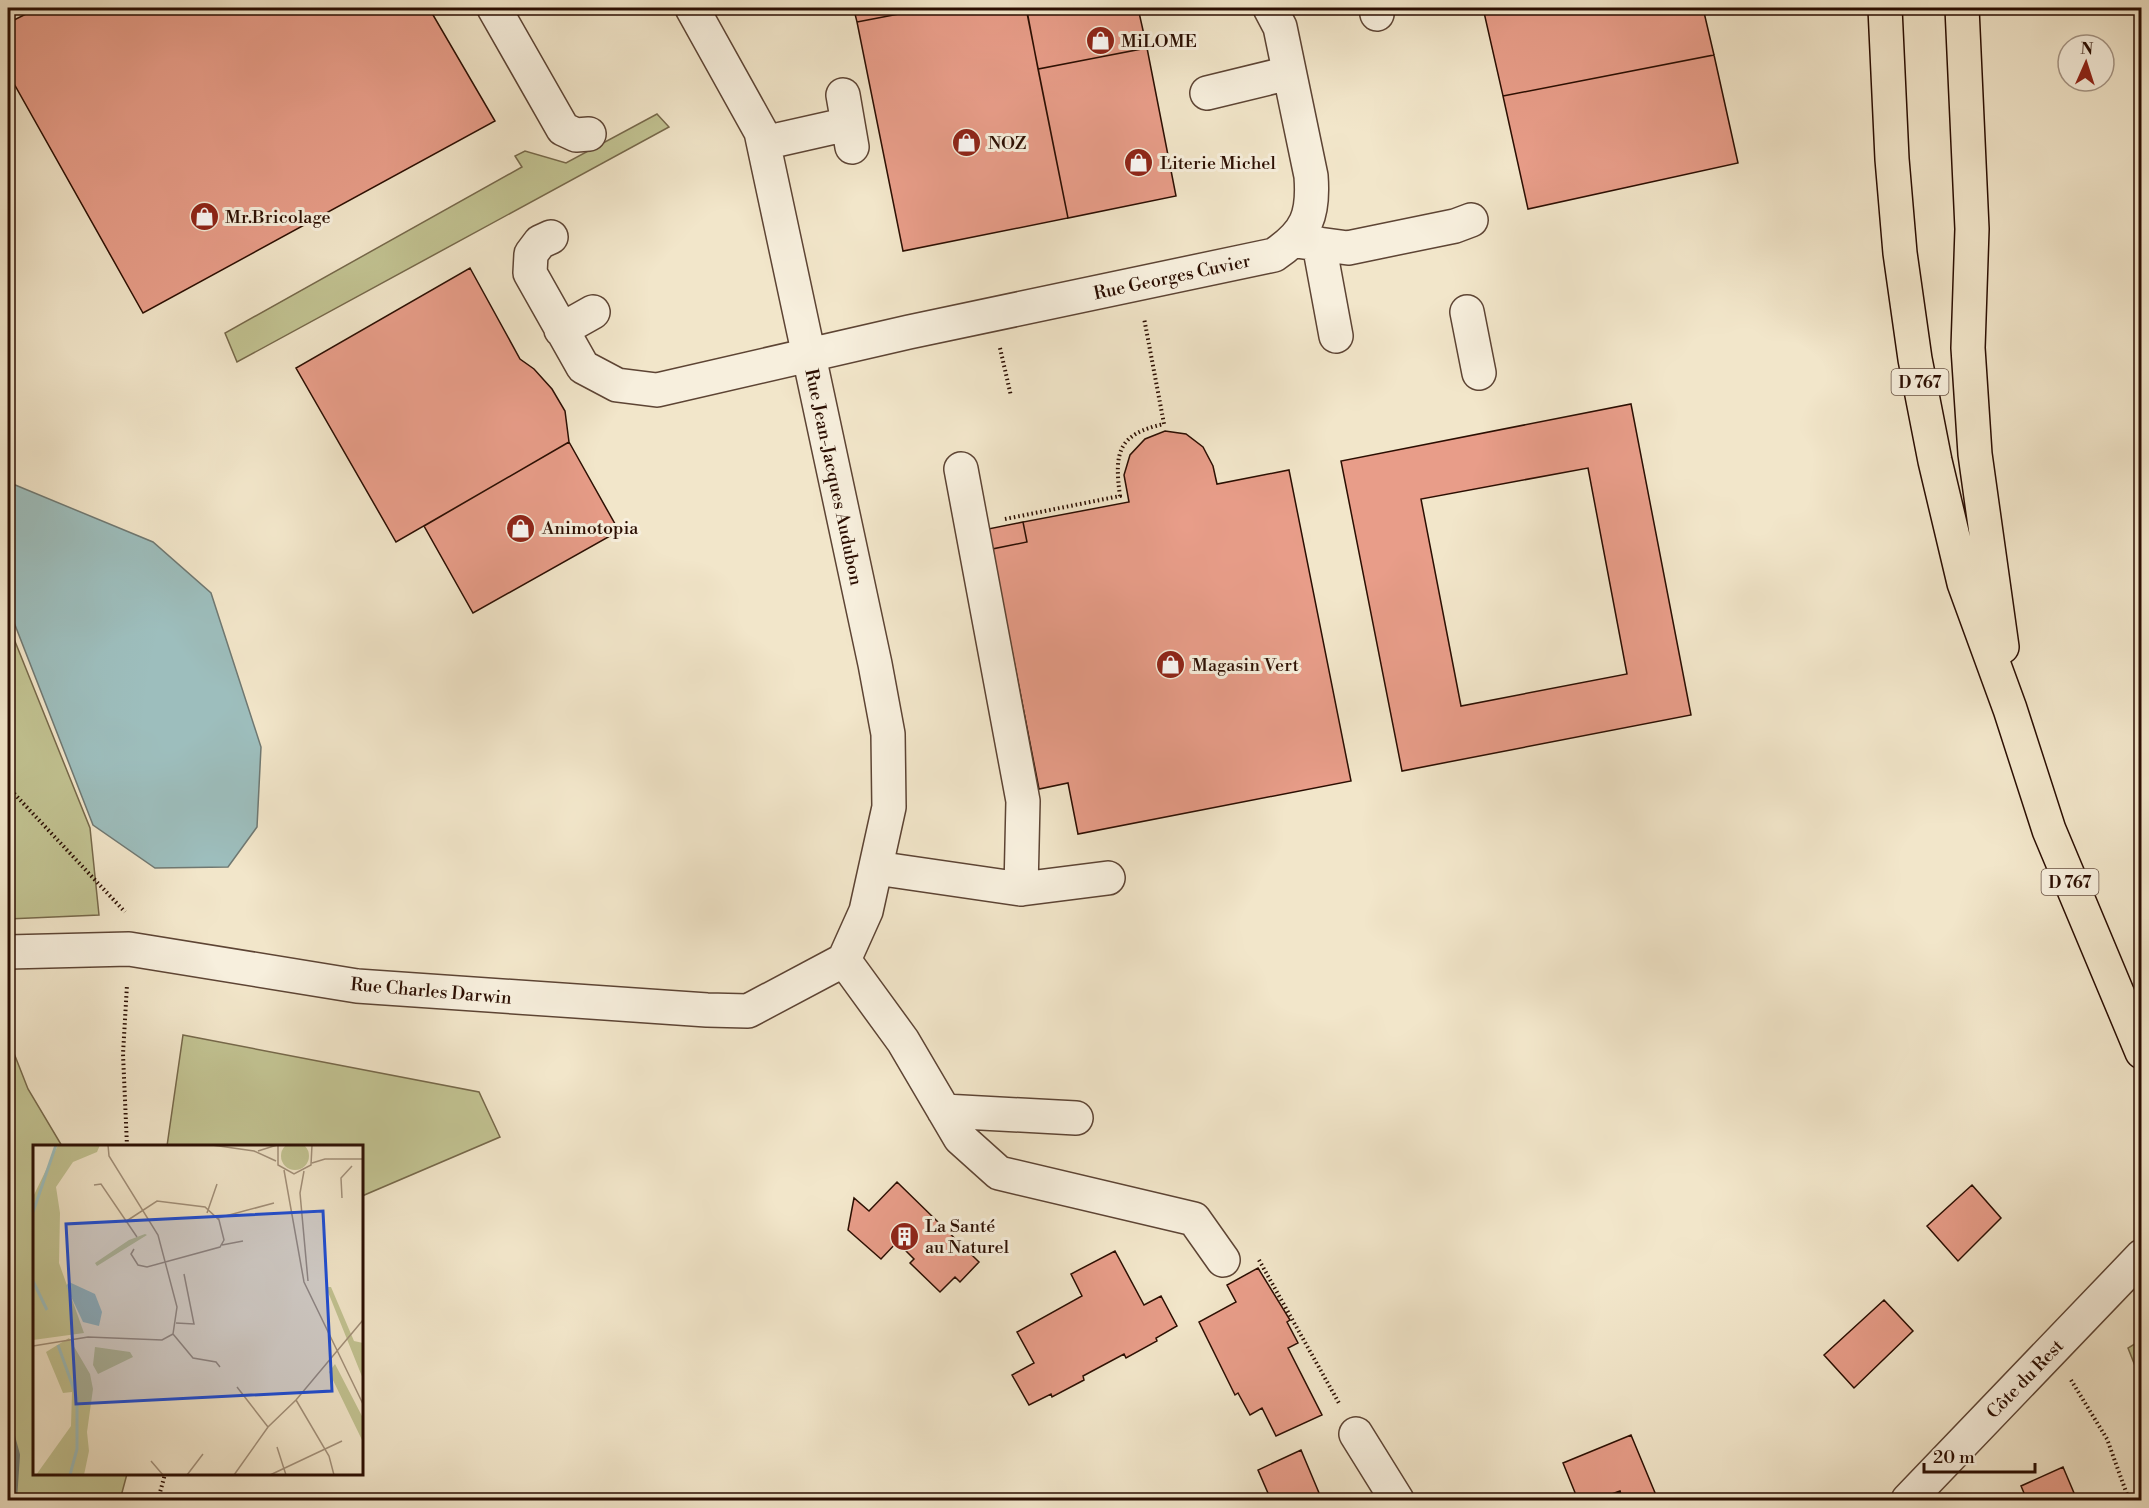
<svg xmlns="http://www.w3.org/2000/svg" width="2149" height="1508" viewBox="0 0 2149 1508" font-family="'Libre Bodoni',serif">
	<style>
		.green { fill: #c2c392; stroke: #76684a; stroke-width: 1.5 }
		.water { fill: #9dbebd; stroke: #6f7872; stroke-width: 1.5 }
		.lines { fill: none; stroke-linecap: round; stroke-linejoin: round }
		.stream { stroke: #6f7872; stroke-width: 10 }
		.building { fill: #e89d89; stroke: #2b0e02; stroke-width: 1.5; fill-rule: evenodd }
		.minor-casing { stroke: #5d4434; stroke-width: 36 }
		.major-casing { stroke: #2b0e02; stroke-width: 36 }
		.path { stroke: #2b0e02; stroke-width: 4; stroke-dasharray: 1.5 3; stroke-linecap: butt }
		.minor { stroke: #f7efdd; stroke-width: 33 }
		.major { stroke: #f2e6ca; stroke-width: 33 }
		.labels { text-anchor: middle; stroke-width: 6; stroke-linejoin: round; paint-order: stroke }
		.shield { fill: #f7efdd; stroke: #685244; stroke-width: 1.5 }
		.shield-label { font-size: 16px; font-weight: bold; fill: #2b0e02 }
		.poi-label { font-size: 18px; fill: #2b0e02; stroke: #f7efdd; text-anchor: start }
		.street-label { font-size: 18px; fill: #2b0e02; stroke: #f7efdd }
		.inset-river { fill: none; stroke: #9dbebd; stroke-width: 3 }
		.inset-road { fill: none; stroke: #a2907a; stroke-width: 1.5 }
		.view { fill: #1d4ed8; fill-opacity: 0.15; stroke: #1d4ed8; stroke-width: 3 }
		.inset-edge { fill: none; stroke: #2b0e02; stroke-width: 3 }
	</style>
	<rect width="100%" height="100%" fill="#f2e6ca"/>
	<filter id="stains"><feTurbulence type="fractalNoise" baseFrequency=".00333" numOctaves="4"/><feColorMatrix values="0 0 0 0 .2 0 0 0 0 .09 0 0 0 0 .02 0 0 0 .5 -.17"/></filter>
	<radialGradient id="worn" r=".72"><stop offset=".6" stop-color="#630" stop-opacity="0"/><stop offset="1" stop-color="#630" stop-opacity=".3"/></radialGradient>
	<path class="green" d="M657,114L669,127L237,362L225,333L522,167L515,156L525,151L566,163Z
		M8,624L90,828L99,915L8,919Z
		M183,1035L479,1092L500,1137L362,1196V1146H167Z
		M8,1038L28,1089L62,1146H34V1474H127L120,1500H8Z
		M2141,1340V1381L2128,1348Z"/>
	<path class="water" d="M8,482L153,542L211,593L261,747L257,827L228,867L155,868L93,825L8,607Z"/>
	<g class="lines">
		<path class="stream" d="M8,1429L15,1455L12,1500"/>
	</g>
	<path class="building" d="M38,8H429L495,121L143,313L8,73V23Z
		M850,8H930L857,22L854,10Z
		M930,8H1026L1068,218L903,251L857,22Z
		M1046,8H1138L1147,48L1038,69L1027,11Z
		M1483,8H1703L1714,55L1503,96Z
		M1147,48L1176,196L1068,218L1038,69Z
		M1714,55L1738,163L1528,209L1503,96Z
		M470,268L520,359L534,369L552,389L565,411L569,442L396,542L296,368Z
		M1631,404L1691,715L1402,771L1341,461ZM1588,468L1627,674L1461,706L1421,499Z
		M1165,431L1186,434L1203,447L1213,466L1217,484L1289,470L1351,781L1078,834L1068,783L1039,789L992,549L1027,542L1023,522L1129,502L1124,475L1130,455L1145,439Z
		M569,442L619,531L473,613L424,526Z
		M1023,522L1027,542L992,549L988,529Z
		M897,1182L979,1262L960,1282L955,1277L940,1292L910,1263L914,1259L897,1242L881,1259L848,1230L854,1198L869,1211Z
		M1972,1185L2001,1218L1958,1261L1927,1226Z
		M1115,1251L1144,1305L1161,1296L1177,1326L1156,1338L1157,1341L1126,1358L1124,1354L1083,1376L1084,1380L1052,1397L1051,1394L1029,1405L1012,1375L1034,1363L1017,1332L1082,1296L1071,1274Z
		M1258,1268L1290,1320L1287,1322L1298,1343L1288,1348L1322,1415L1276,1436L1262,1408L1250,1415L1238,1393L1235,1395L1199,1322L1236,1302L1227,1285Z
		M1884,1300L1913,1331L1854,1388L1824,1355Z
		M1631,1435L1658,1500H1623L1620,1491L1595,1500H1578L1563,1463Z
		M1301,1450L1322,1500H1271L1258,1470Z
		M2063,1467L2077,1500H2027L2021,1486Z"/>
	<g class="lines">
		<defs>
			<path id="minor" d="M494,8L563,129L576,135L589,134
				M692,8L761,132L875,664L888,734L889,807L866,911L844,960
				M1376,8L1377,14
				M1207,93L1289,73
				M843,95L852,147
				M764,143L848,124
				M551,237L540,242L531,254L530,273L583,367L617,385L657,390L909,332L1274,255C1307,233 1314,215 1311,176L1280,27L1270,8
				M1296,241L1348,248L1455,226L1471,220
				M1319,244L1336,336
				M1467,312L1479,373
				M561,330L593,312
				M876,868L1021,889L1023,801L961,469
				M1021,889L1108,878
				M8,952L129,949L357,986L707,1010L748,1011L844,960
				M844,960L903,1041L960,1138L999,1173L1194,1219L1223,1260
				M944,1111L1076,1118
				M1356,1434L1397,1500
				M1908,1500L2142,1256"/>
			<path id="major" d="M1885,8L1892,159L1900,253L1915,359L1935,461L1964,583L2010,709L2049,830L2142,1052
				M1962,8L1972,229L1968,348L1975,454L2002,647"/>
		</defs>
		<use href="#minor" class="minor-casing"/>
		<use href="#major" class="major-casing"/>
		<path class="path" d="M1000,348L1011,396
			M1005,519L1120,496C1114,452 1118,434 1164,424L1144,318
			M8,787L125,912
			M127,1146L123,1054L127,985
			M1259,1260L1340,1405
			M2071,1380L2107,1439L2129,1500
			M158,1500L165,1474"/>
		<use href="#minor" class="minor"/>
		<use href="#major" class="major"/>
	</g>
	<defs>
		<symbol id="shop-disc" viewBox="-11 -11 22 22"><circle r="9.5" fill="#8f2418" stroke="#f7efdd"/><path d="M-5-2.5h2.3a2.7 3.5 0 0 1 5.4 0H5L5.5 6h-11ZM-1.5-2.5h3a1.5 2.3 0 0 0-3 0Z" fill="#fff"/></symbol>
		<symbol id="building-disc" viewBox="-11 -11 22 22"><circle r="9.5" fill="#8f2418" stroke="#f7efdd"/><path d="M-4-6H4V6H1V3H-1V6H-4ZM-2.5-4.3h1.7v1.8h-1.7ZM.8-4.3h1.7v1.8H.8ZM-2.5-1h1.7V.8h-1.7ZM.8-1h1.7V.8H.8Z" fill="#fff"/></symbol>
	</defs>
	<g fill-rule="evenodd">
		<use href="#shop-disc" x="1084" y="24" width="33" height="33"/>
		<use href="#shop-disc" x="950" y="126" width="33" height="33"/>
		<use href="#shop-disc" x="1122" y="146" width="33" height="33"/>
		<use href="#shop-disc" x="188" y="200" width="33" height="33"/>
		<use href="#shop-disc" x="504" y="512" width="33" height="33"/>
		<use href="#shop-disc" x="1154" y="648" width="33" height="33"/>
		<use href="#building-disc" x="888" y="1220" width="33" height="33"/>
	</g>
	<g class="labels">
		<g class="shield">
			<rect x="1891.5" y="369" width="57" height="26" rx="4.5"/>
			<rect x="2041.5" y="869" width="57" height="26" rx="4.5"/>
		</g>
		<g class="shield-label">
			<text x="1920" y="388">D 767</text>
			<text x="2070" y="888">D 767</text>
		</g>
		<g class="poi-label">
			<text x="1121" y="47">MiLOME</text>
			<text x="988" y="149">NOZ</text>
			<text x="1160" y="169">Literie Michel</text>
			<text x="225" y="223">Mr.Bricolage</text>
			<text x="542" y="534">Animotopia</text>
			<text x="1192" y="671">Magasin Vert</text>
			<text x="925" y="1232">La Santé<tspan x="925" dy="21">au Naturel</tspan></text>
		</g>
		<g class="street-label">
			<text transform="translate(1172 277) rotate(-12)" y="6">Rue Georges Cuvier</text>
			<text transform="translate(834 477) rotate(78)" y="6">Rue Jean-Jacques Audubon</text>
			<text transform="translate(431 991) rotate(5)" y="6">Rue Charles Darwin</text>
			<text transform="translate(2025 1379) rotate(-46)" y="6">Côte du Rest</text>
		</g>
	</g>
	<g transform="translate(33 1145)">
		<rect width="330" height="330" fill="#f2e6ca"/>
		<path d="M248 11a14 14 0 1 1 28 0a14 14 0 1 1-28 0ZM25,0H67L64,7L40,17L23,42L27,68L26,118L51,188L0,195V52ZM112,89L114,90L64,121L62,118L96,95ZM293,142H298L321,196L330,198V234ZM36,193L57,229L60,244L54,287L56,306L51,330H3L38,281L39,247L30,248L13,207ZM62,202L97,207L100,212L65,229L60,220ZM302,219L330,273V297L296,227Z" fill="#c2c392"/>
		<path d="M36,137L62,149L69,167L66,181L50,177L33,141Z" fill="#9dbebd"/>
		<path class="inset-river" d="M0,67L23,0M0,136L14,165M25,200L44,253V304L37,330"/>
		<path class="inset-road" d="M75,0L76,11L125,90L144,162L140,189M179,0L221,6L243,16M245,0V20L261,29L278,20L279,0M225,6L244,0M279,18L292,14H330M251,25L271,137L330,259M271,26L267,48L275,136M61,40L68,39L104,92M309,53L308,33L319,21M174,68L184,39M185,73L241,58M92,77L124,56L172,62L186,75L191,95L187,102L114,122L105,120L98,109L101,104M189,100L210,96M143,178L161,179L151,129M140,189L160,213L183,217L187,222M0,201L55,192L129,195L140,189M204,242L235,282M263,255L296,311L301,330M244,302L253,330M118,316L130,330M154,330L170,309M201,330L235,282L263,255L330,175M237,330L309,296"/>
		<path class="view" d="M290,66L299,246L43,259L33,79Z"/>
		<rect width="330" height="330" class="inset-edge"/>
	</g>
	<rect width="2149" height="1508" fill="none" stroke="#f2e6ca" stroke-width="30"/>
	<rect x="9" y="9" width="2131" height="1490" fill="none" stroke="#2b0e02" stroke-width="3"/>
	<rect x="15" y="15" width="2119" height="1478" fill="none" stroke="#2b0e02" stroke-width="1.5"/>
	<g transform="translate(2086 63) rotate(3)"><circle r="28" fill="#f7efdd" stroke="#a59585" stroke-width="1.5"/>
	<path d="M0-4.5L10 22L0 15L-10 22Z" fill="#8f2418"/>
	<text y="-9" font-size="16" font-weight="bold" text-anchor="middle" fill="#2b0e02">N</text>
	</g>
	<path d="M1924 1463v9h111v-9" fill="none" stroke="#2b0e02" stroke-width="3"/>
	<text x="1933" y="1463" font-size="18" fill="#2b0e02" stroke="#f7efdd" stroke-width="4.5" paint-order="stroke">20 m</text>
	<rect width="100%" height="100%" filter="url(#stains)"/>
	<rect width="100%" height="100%" fill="url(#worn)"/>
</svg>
